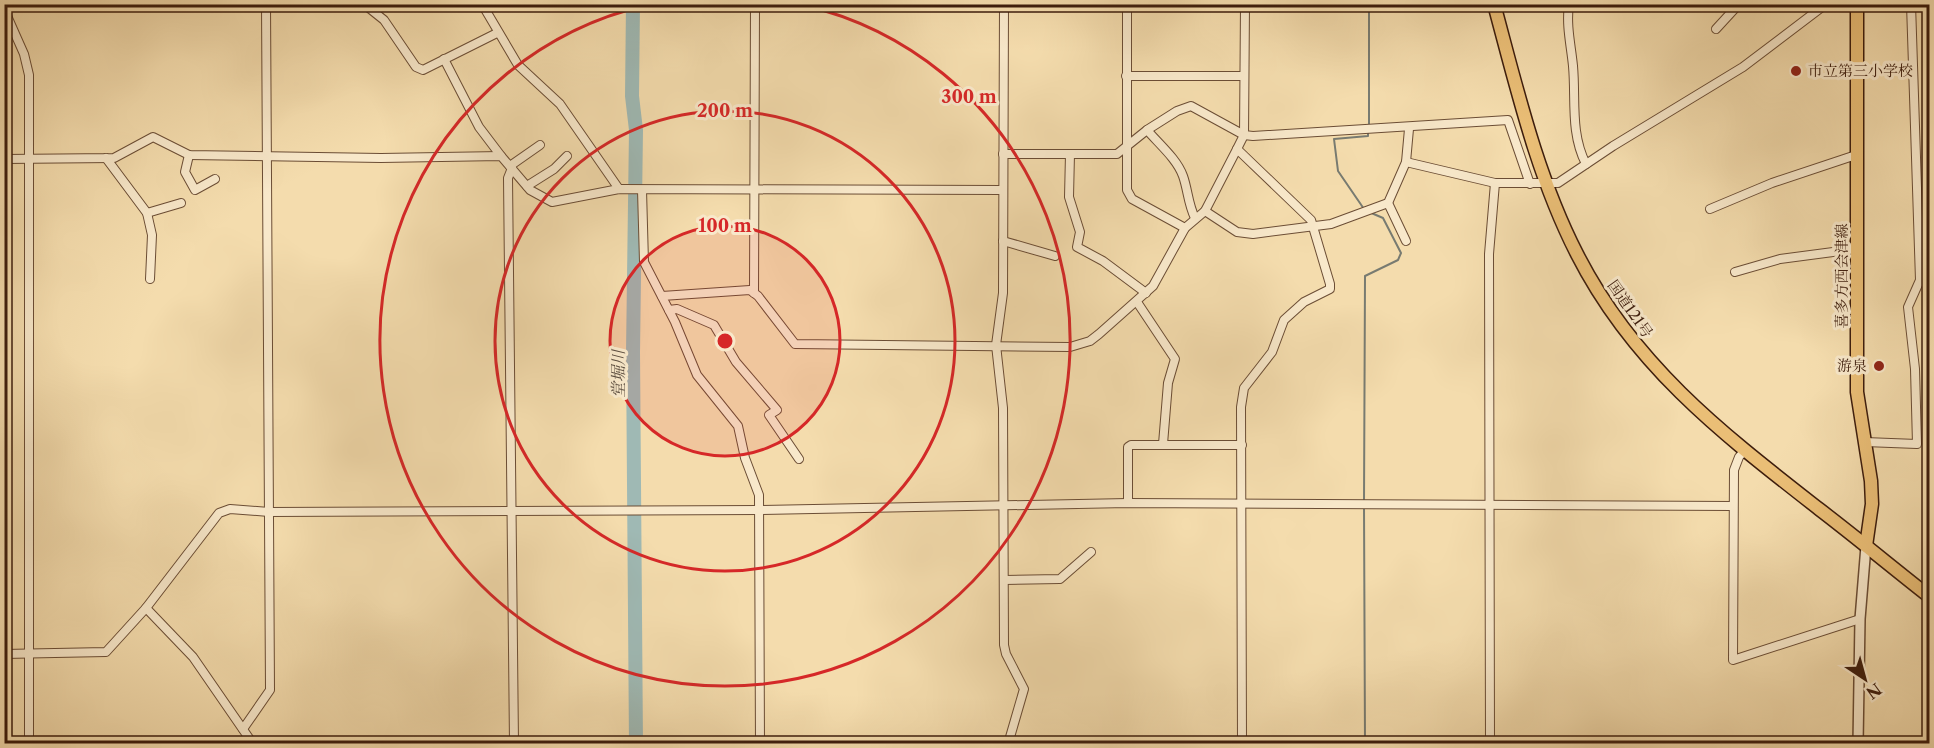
<svg xmlns="http://www.w3.org/2000/svg" width="1934" height="748" font-family="'Libre Caslon Text','Noto Serif JP',serif">
  <style>
    .lines { fill: none; stroke-linecap: round; stroke-linejoin: round }
    .stream { stroke: #787b71; stroke-width: 2 }
    .river { stroke: #9fb9b4; stroke-width: 14 }
    .minor-casing { stroke: #6b4d35; stroke-width: 10 }
    .tertiary-casing { stroke: #6b4d35; stroke-width: 12 }
    .primary-casing { stroke: #3d1d0d; stroke-width: 15 }
    .trunk-casing { stroke: #3d1d0d; stroke-width: 15 }
    .minor { stroke: #f8e8ca; stroke-width: 8 }
    .tertiary { stroke: #f8e8ca; stroke-width: 9 }
    .primary { stroke: #eabe76; stroke-width: 12 }
    .trunk { stroke: #eabe76; stroke-width: 12 }
    .ring { fill: none; stroke: #d62828; stroke-width: 3 }
    .poi-dot { fill: #8f2418; stroke: #f8e8ca; stroke-width: 2 }
    .labels { text-anchor: middle; stroke-width: 6; stroke-linejoin: round; paint-order: stroke }
    .poi-label { font-size: 15px; fill: #3d1d0d; stroke: #f8e8ca; text-anchor: start }
    .street-label { font-size: 15px; fill: #3d1d0d; stroke: #f8e8ca }
    .water-label { font-size: 16px; font-style: italic; fill: #5a4c3f; stroke: #f8e8ca }
    .centre { fill: #d62828; stroke: #f8e8ca; stroke-width: 3 }
    .ring-label { font-size: 18px; text-anchor: middle; font-weight: bold; fill: #d62828; stroke: #f8e8ca; stroke-width: 6; stroke-linejoin: round; paint-order: stroke }
  </style>
  <rect width="100%" height="100%" fill="#f4dcad"/>
  <filter id="stains"><feTurbulence type="fractalNoise" baseFrequency=".00333" numOctaves="4"/><feColorMatrix values="0 0 0 0 .2 0 0 0 0 .09 0 0 0 0 .02 0 0 0 .5 -.17"/></filter>
  <radialGradient id="worn" r=".72"><stop offset=".6" stop-color="#630" stop-opacity="0"/><stop offset="1" stop-color="#630" stop-opacity=".3"/></radialGradient>
  <g class="lines">
    <g class="stream">
      <polyline points="1369,4 1369,126"/>
      <polyline points="1364,209 1338,171 1334,139 1368,136 1368,132"/>
      <polyline points="1364,501 1365,276 1398,260 1401,253 1383,218 1369,212"/>
      <polyline points="1364,506 1365,744"/>
    </g>
    <polyline class="river" points="633,4 632,96 636,130 633,352 636,744"/>
    <g class="minor-casing">
      <g id="minor">
        <polyline points="364,4 384,20 416,67 423,70 497,33"/>
        <polyline points="482,4 518,65 560,104 619,189"/>
        <polyline points="1004,4 1003,293 996,345 1003,408 1004,645 1006,654 1024,689 1008,744"/>
        <polyline points="1127,4 1127,190 1132,199 1185,228"/>
        <path d="M1569,4C1566,26 1571,45 1573,66C1576,99 1570,133 1586,164"/>
        <polyline points="4,9 24,54 29,75 29,744"/>
        <polyline points="1716,29 1739,4"/>
        <polyline points="444,59 479,127 501,156"/>
        <polyline points="1126,76 1244,76"/>
        <path d="M1147,130C1159,144 1177,159 1183,176C1188,190 1188,204 1195,218"/>
        <polyline points="1237,149 1311,220 1330,284 1330,289 1304,302 1284,320 1272,352 1244,388 1241,407 1242,744"/>
        <polyline points="1003,154 1117,154 1147,130 1177,111 1191,106 1244,135 1253,136 1508,120 1530,184"/>
        <polyline points="1070,154 1069,197 1080,232 1077,247 1103,261 1146,293"/>
        <polyline points="189,155 185,172 195,190 215,179"/>
        <polyline points="106,158 147,213 152,235 150,279"/>
        <polyline points="4,159 114,158 153,137 189,155 381,158 501,156 530,190 552,202 619,189 1003,190"/>
        <polyline points="1406,162 1495,183 1558,183 1613,146 1743,67 1826,4"/>
        <polyline points="510,166 540,145"/>
        <polyline points="512,168 508,178 514,744"/>
        <polyline points="527,186 554,169 567,156"/>
        <polyline points="642,190 644,262 675,322 697,375 738,426 745,458 759,495 760,744"/>
        <polyline points="1388,203 1406,241"/>
        <polyline points="1710,209 1772,183 1856,155"/>
        <polyline points="1205,211 1237,232 1253,234 1331,224 1388,203 1406,162 1409,129"/>
        <polyline points="147,213 181,203"/>
        <polyline points="1003,241 1055,256"/>
        <polyline points="1735,272 1780,259 1856,249"/>
        <polyline points="754,293 755,4"/>
        <polyline points="662,296 750,290 758,296 795,344 1070,347 1090,341 1099,334 1153,286 1185,228 1205,211 1237,149 1244,135 1245,4"/>
        <polyline points="1137,302 1175,359 1168,383 1163,444"/>
        <polyline points="669,310 677,309 714,325 736,362 777,410 769,415 799,459"/>
        <polyline points="1865,442 1917,444 1915,369 1908,307 1920,280 1911,4"/>
        <polyline points="1745,450 1739,457 1734,470 1733,660 1860,619"/>
        <polyline points="1128,503 1128,447 1131,445 1242,445"/>
        <polyline points="1004,580 1060,579 1091,552"/>
        <polyline points="146,608 193,657 253,744"/>
        <polyline points="4,654 106,652 146,608 219,513 230,509 269,512 760,510 1128,503 1733,506"/>
        <polyline points="243,729 270,690 266,4"/>
        <polyline points="1490,744 1489,254 1495,183"/>
      </g>
    </g>
    <g class="tertiary-casing">
      <polyline id="tertiary" points="1858,744 1860,619 1866,546"/>
    </g>
    <g class="primary-casing">
      <polyline id="primary" points="1857,4 1857,392 1871,481 1872,504 1866,546"/>
    </g>
    <g class="trunk-casing">
      <path id="trunk" d="M1494,4C1517,89 1537,176 1577,254C1634,366 1723,434 1819,509C1857,538 1893,568 1930,597"/>
    </g>
    <use href="#minor" class="minor"/>
    <use href="#tertiary" class="tertiary"/>
    <use href="#primary" class="primary"/>
    <use href="#trunk" class="trunk"/>
  </g>
  <circle cx="725" cy="341" r="115" fill="#d62828" fill-opacity=".12"/>
  <g class="ring">
    <circle cx="725" cy="341" r="115"/>
    <circle cx="725" cy="341" r="230"/>
    <path d="M803 5A345 345 0 1 1 647 5"/>
  </g>
  <g class="poi-dot">
    <circle cx="1796" cy="71" r="6"/>
    <circle cx="1879" cy="366" r="6"/>
  </g>
  <g class="labels">
    <g class="poi-label">
      <text x="1808" y="76">市立第三小学校</text>
      <text x="1867" y="371" text-anchor="end">游泉</text>
    </g>
    <g class="street-label">
      <text transform="translate(1842 276) rotate(-90)" y="5">喜多方西会津線</text>
      <text transform="translate(1630 309) rotate(55)" y="5">国道121号</text>
    </g>
    <g class="water-label">
      <text transform="translate(618 374) rotate(-90)" y="6">堂堀川</text>
    </g>
  </g>
  <circle cx="725" cy="341" r="9" class="centre"/>
  <g class="ring-label">
    <text x="969" y="103">300 m</text>
    <text x="725" y="117">200 m</text>
    <text x="725" y="232">100 m</text>
  </g>
  <rect width="1934" height="748" fill="none" stroke="#f4dcad" stroke-width="24"/>
  <rect x="6" y="6" width="1922" height="736" fill="none" stroke="#3d1d0d" stroke-width="3"/>
  <rect x="12" y="12" width="1910" height="724" fill="none" stroke="#3d1d0d" stroke-width="1.5"/>
  <g transform="translate(1865 679) rotate(144)" stroke="#f8e8ca" stroke-width="4.5" paint-order="stroke">
  <path d="M0-4.5L10 22L0 15L-10 22Z" fill="#3d1d0d"/>
  <text y="-9" font-size="16" font-weight="bold" text-anchor="middle" fill="#3d1d0d">N</text>
  </g>
  <rect width="100%" height="100%" filter="url(#stains)"/>
  <rect width="100%" height="100%" fill="url(#worn)"/>
</svg>
